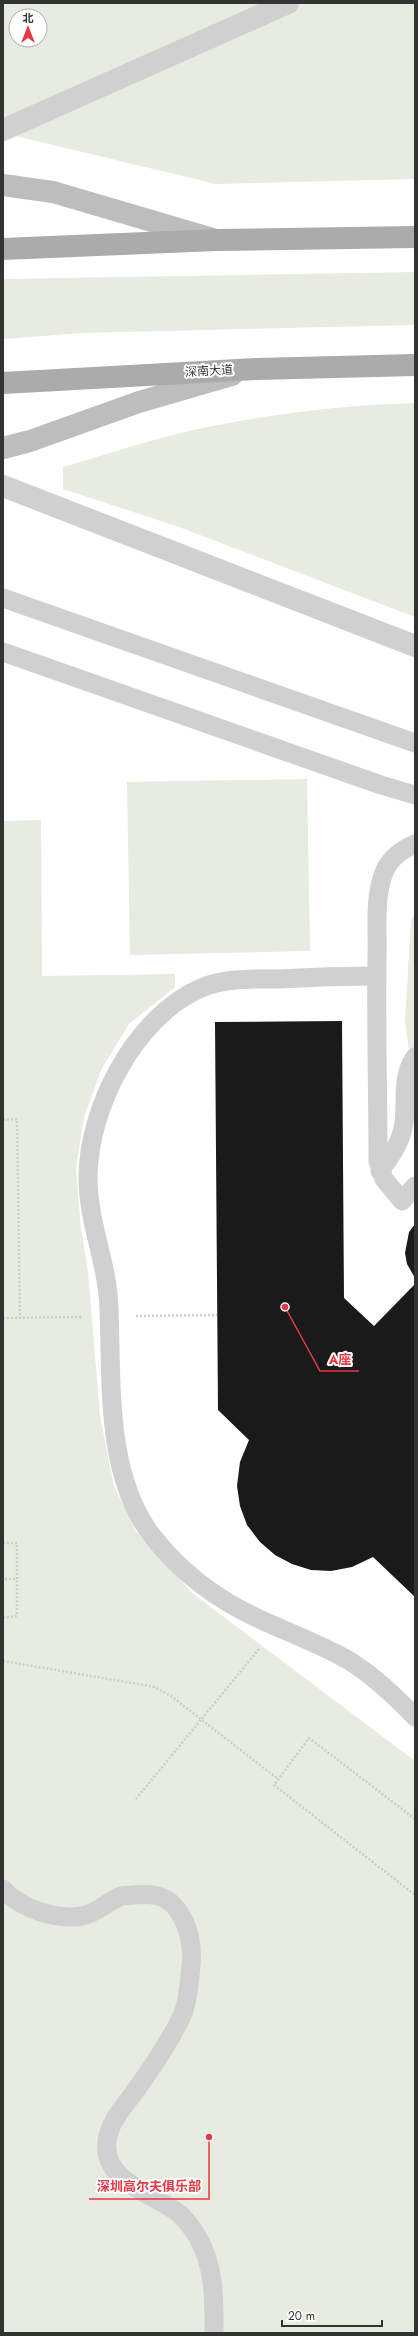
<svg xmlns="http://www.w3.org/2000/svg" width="418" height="2336" font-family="Jost,'Noto Sans SC',sans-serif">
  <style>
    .green { fill: #e6ecdf; fill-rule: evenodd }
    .building { fill: #1a1a1a }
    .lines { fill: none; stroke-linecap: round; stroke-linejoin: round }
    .path { stroke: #cdcdcd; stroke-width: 2.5; stroke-dasharray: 2 2; stroke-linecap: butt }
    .service { stroke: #d0d0d0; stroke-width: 19 }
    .minor { stroke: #d0d0d0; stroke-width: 22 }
    .secondary { stroke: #bdbdbd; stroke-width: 22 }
    .primary { stroke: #ababab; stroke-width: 22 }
    .labels { text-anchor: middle; stroke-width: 4; stroke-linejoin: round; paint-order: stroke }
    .street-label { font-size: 12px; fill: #333; stroke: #fff }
    .leader { fill: none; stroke: #e63946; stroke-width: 1.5 }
    .callout-dot { fill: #e63946; stroke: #fff; stroke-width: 1.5 }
    .callout-label { font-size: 13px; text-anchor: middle; font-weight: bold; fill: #e63946; stroke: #fff; stroke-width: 4; stroke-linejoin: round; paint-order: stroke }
  </style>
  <rect width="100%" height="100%" fill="#fff"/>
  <g class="green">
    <path d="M3,3H415V179L216,184L3,133ZM16,16H40V40H16Z"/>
    <polygon points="415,272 415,325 82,333 3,339 3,279"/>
    <path d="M415,403V617L179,527L63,489V467C105,455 146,441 189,431C262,415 340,405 415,403Z"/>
    <polygon points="307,779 310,951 130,955 127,782"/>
    <polygon points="41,820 42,976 175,974 175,987 129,1024 102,1068 84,1117 76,1168 81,1229 88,1271 100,1416 114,1486 136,1531 192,1593 415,1761 415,2333 3,2333 3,821"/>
    <polygon points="415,914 415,1096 405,1021 411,920"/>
  </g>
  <g class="building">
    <polygon points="342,1021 344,1298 374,1326 415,1284 415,1597 373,1557 352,1567 331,1571 311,1570 292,1564 275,1555 260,1542 247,1525 240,1506 237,1486 240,1462 249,1440 218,1410 215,1022"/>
    <polygon points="415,1224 415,1278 407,1264 405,1253 409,1232"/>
  </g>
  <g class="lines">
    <g class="path">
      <polyline points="3,1120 17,1119 20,1318"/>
      <polyline points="136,1316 217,1315"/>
      <polyline points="3,1318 83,1317"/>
      <polyline points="3,1543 17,1543 17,1579 3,1579"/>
      <polyline points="3,1618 17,1616 17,1579"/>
      <polyline points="3,1661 155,1687 171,1696 278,1779"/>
      <polyline points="136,1799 259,1649"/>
      <polyline points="415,1819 309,1738 274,1785 415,1895"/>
    </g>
    <g class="service">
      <polyline points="3,598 415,743"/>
      <polyline points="3,652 381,785 415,795"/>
      <path d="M415,844C401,850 388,860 383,875C374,901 378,932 377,959C376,1027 378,1094 378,1161L384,1179L402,1201L415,1186"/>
      <path d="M377,976C344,976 311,977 278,979C253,979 224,978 201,988C135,1017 88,1108 88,1178C88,1223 108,1264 109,1309C112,1382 105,1478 154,1538C183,1575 224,1604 268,1623C295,1635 322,1645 348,1660C373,1675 395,1696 415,1717"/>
      <path d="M380,1171C391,1156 402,1141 404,1122C407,1099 401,1077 415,1057"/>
      <path d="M3,1889C21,1909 56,1920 82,1916C97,1913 106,1903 119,1897C122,1895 128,1896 132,1895C149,1894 164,1893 176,1908C189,1924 193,1946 191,1966C189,1983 188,2005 180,2020C168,2044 151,2069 136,2090C124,2107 110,2120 107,2141C102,2181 152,2193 177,2212C184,2217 192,2228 197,2236C215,2266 214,2299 214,2333"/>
    </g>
    <g class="minor">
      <polyline points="3,130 288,3"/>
      <polyline points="3,486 415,646"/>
    </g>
    <g class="secondary">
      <polyline points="3,185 53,192 213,239"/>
      <polyline points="3,448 30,441 139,402 232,375"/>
    </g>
    <g class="primary">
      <polyline points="3,249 216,240 415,237"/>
      <polyline points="3,383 257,369 415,365"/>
    </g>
  </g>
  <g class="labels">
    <g class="street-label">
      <text transform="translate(209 371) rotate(-3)" y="4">深南大道</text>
    </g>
  </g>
  <path class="leader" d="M285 1307L320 1371H359M209 2137L209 2199H89"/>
  <g class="callout-dot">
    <circle cx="285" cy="1307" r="4"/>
    <circle cx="209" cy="2137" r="4"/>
  </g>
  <g class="callout-label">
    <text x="340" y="1364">A座</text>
    <text x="149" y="2191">深圳高尔夫俱乐部</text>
  </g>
  <rect width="418" height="2336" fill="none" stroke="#333333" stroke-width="8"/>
  <g transform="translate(28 28)"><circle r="19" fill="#ffffff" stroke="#adadad"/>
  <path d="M0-3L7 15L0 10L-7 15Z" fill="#e63946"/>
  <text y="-6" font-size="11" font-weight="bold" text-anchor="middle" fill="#333333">北</text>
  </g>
  <path d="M282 2320v6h100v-6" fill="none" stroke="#333333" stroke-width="2"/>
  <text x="288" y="2320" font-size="12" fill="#333333" stroke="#ffffff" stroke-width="3" paint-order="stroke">20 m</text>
</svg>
